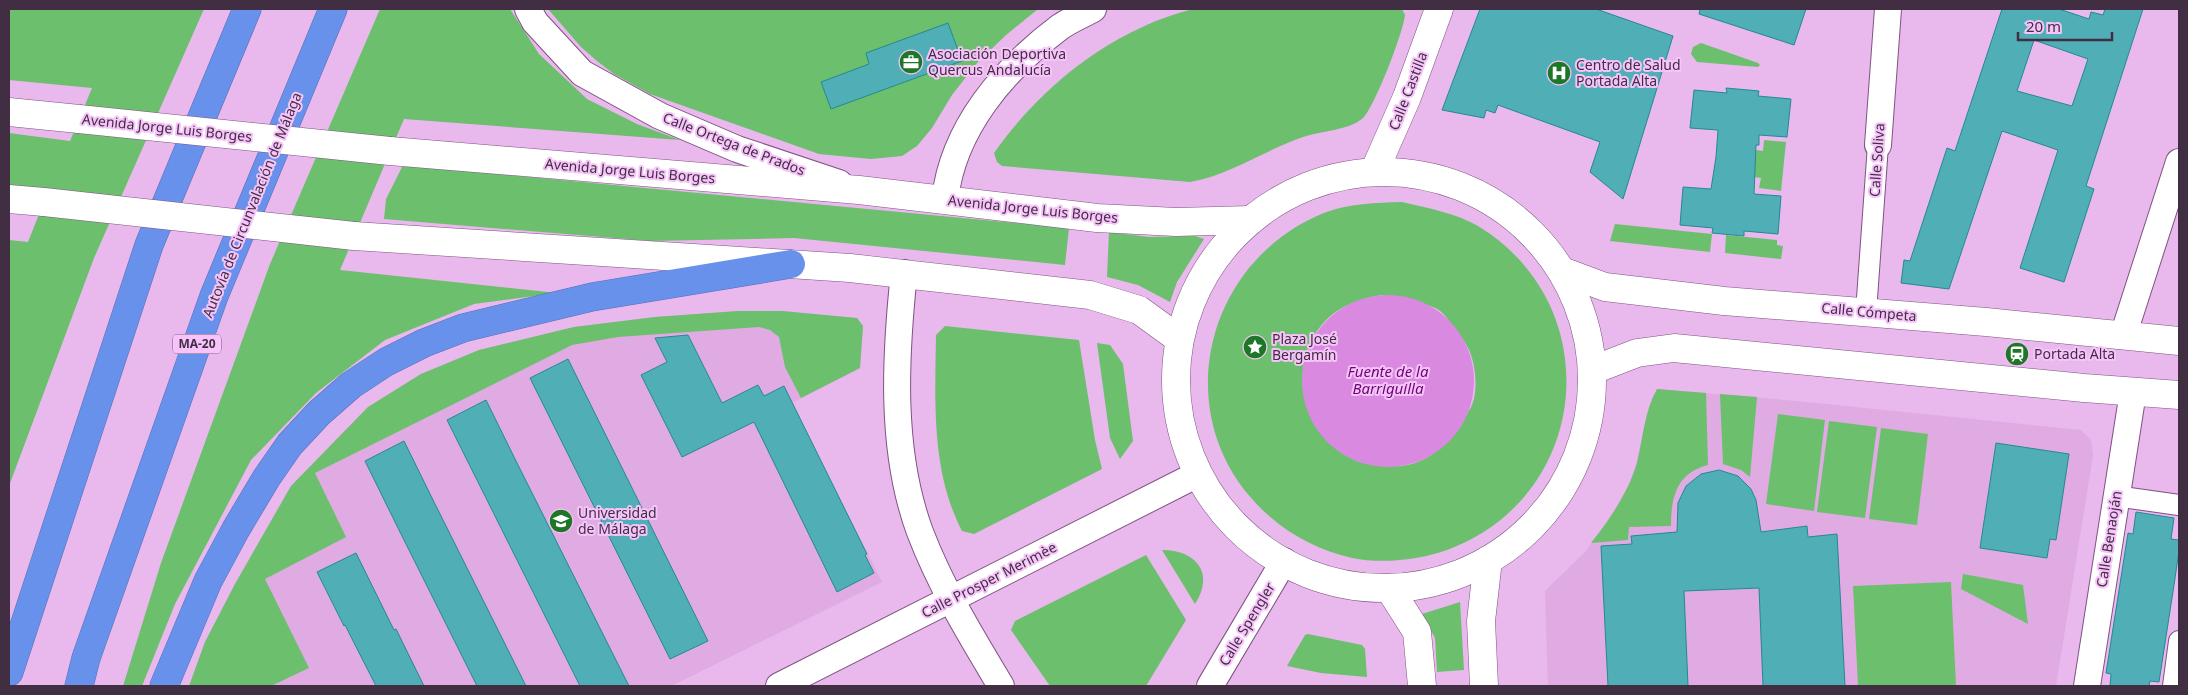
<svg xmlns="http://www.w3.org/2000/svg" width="2188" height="695" font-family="'Noto Sans',sans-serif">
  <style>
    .built { fill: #e0aae3 }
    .green { fill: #6cbf6d; fill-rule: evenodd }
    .water { fill: #d989df }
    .building { fill: #50aeb7; stroke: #248992; fill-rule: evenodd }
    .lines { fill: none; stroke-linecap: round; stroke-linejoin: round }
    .pedestrian-casing { stroke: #7e5382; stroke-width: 22 }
    .minor-casing { stroke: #7e5382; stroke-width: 28 }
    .tertiary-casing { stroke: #7e5382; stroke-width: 29 }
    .secondary-casing { stroke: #7e5382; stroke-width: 29 }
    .motorway-casing { stroke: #5a6eb1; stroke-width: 29 }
    .pedestrian { stroke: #fff; stroke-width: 20 }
    .minor { stroke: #fff; stroke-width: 26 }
    .tertiary { stroke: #fff; stroke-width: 28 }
    .secondary { stroke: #fff; stroke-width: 28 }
    .motorway { stroke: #6891ec; stroke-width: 28 }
    .secondary-bridge-casing { stroke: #7e5382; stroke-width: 29; stroke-linecap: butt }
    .secondary-bridge { stroke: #fff; stroke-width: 28 }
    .labels { text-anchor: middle; stroke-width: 4; stroke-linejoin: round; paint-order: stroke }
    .shield { fill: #f6c4f9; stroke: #775b7a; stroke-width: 1 }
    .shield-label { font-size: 12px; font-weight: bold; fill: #412e43 }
    .poi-label { font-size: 14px; fill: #412e43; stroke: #f6c4f9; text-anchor: start }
    .street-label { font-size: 14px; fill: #412e43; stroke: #f6c4f9 }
    .water-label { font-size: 15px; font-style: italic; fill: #6d0476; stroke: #f6c4f9 }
  </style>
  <rect width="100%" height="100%" fill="#e9b8ec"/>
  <g class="built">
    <polygon points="738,311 782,311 857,318 863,326 860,368 792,403 882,582 671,686 189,686 205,642 235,584 291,486 368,407 421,374 479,350 574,327 655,317"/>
    <polygon points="1657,389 1796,401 2081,430 2091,440 2093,455 2056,686 1548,686 1545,591 1586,551 1605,526 1629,485 1636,464 1649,407"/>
  </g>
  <g class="green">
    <polygon points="9,9 204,9 94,258 9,486 9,240 28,242 49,189 9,185 9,133 70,141 92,88 9,80"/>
    <polygon points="380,9 510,9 539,54 587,99 637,124 680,140 404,119 340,270 557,293 474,304 385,340 316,393 251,460 175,604 142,686 123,686 161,563 270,264"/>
    <polygon points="548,9 1038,9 1006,35 977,63 952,95 932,128 917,146 902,156 871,159 819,154 650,94 614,74 597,61 581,47"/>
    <path d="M1193,9H1402L1405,15C1403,33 1376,103 1364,117C1352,130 1320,131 1303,137C1265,150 1230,175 1190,182L1002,166L997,162L994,153C1041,86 1113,29 1193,9Z"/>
    <polygon points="1701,43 1758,63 1760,65 1758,67 1697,62 1691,54 1693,47"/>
    <polygon points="1764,140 1786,142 1781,191 1759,188 1761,178 1754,177 1756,150 1763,151"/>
    <polygon points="403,165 1069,228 1065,265 794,238 651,241 384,219 386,199"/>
    <path d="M1402,202C1428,208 1455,213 1478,226C1609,306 1591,497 1447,550C1418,560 1383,564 1352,558C1321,551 1291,536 1268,515C1166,425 1200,263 1324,213C1349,203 1376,203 1402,202ZM1382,295C1398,299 1417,301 1433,307C1444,311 1450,322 1456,331C1461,337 1466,343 1469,350C1476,365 1479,394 1470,409C1463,419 1455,429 1447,439C1434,458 1412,468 1388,466C1377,465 1366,465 1355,460C1300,437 1284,361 1327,319C1342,305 1361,298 1382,295Z"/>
    <polygon points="1615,224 1712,234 1710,252 1610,241"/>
    <polygon points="1109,232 1149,237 1195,236 1204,239 1177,282 1170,302 1138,285 1107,277"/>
    <polygon points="1726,235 1777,240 1777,245 1783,246 1781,259 1725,253"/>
    <polygon points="738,311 782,311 857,318 863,326 860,368 801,398 785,367 779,337 770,330 759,327 618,337 572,345 315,473 346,537 265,579 309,668 271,686 189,686 205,642 235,584 291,486 368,407 421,374 479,350 574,327 655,317"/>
    <path d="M945,326L1079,340L1095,440L1102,469L974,534L962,531C931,471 935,401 936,335Z"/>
    <polygon points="1097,343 1110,345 1123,364 1133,441 1120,459 1110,438"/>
    <path d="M1657,389L1706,393L1708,465C1676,473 1671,498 1671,526L1629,527L1628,540L1591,543C1610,519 1628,493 1637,463C1643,439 1644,412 1657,389Z"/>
    <polygon points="1720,394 1757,397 1750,477 1741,470 1723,464"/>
    <polygon points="1778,414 1825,420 1814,511 1766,504"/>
    <polygon points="1829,421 1877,427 1865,518 1817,512"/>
    <polygon points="1881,428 1928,434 1917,525 1869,519"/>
    <path d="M1162,550C1196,550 1215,573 1195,604Z"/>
    <polygon points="1146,555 1186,620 1146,686 1050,686 1011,630 1015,621"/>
    <polygon points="1963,574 2023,585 2028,624 1961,589"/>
    <polygon points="1951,582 1956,686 1858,686 1853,586"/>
    <polygon points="1460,602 1464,670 1437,672 1435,638 1422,614"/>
    <polygon points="1308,634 1362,645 1365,649 1367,677 1321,673 1287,666 1305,635"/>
  </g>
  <circle class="water" cx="1388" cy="381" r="86"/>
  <g class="building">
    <polygon points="1480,9 1596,9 1673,36 1623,199 1590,172 1600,142 1498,105 1495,113 1486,110 1484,118 1442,110"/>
    <polygon points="1700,9 1806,9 1794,45 1699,14"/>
    <path d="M2002,9H2059L2089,19L2091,12L2103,15L2105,9H2143L2086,186L2094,189L2064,282L2020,268L2058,150L2002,131L1949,289L1901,283L1904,260L1910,261L1947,148L1955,151ZM2034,40L2088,59L2072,106L2017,91Z"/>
    <polygon points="948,23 962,61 831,109 821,82 869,64 866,53"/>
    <polygon points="1726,88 1759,91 1758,96 1791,99 1787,137 1759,135 1759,145 1756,145 1754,194 1781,196 1778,234 1744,231 1744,236 1712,233 1713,228 1680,225 1683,187 1711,189 1716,157 1718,130 1690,128 1694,90 1727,93"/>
    <polygon points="688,335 722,403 758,385 764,396 784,386 867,554 865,555 874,573 837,592 754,422 682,457 641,375 667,362 655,338"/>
    <polygon points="568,359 708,641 670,659 530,378"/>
    <polygon points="486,400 516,461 629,686 580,686 447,420"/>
    <polygon points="404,441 434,502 526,686 477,686 399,530 365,461"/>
    <polygon points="1996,443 2069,454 2056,540 2050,539 2047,558 1980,548"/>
    <polygon points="1719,470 1738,476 1751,489 1756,500 1761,532 1807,526 1808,537 1837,534 1845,686 1763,686 1759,588 1684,591 1688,686 1608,686 1601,546 1632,544 1631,536 1677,532 1678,503 1686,486 1701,474"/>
    <polygon points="2136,512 2174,518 2171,539 2179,540 2179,551 2174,585 2159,682 2150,681 2149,686 2110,686 2111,674 2106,673 2128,533 2133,534"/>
    <polygon points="356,553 394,630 396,629 424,686 376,686 345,625 344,626 317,572"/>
  </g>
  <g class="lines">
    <g class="pedestrian-casing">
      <g id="pedestrian">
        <polyline points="1866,312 1878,145"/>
        <polyline points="2115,496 2179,505"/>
        <polyline points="2173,686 2179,641"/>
      </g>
    </g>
    <g class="minor-casing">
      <g id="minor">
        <polyline points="528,9 535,22 582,73 660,116 737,149 839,183"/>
        <polyline points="1878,145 1888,9"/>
        <path d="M945,199C953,128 1004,69 1060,27C1070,20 1082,15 1093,9"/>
        <path d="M904,273C895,358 890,451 920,532C941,587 971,636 1001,686"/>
        <polyline points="2123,336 2179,162"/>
        <polyline points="779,686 1198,474"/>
        <polyline points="1210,686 1284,561"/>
        <polyline points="2087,686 2133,392"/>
      </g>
    </g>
    <g class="tertiary-casing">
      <polyline id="tertiary" points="1374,172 1407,97 1439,9"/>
    </g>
    <g class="secondary-casing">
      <g id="secondary">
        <polyline points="9,112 79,119"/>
        <polyline points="390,151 859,190 1097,218 1176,222 1251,220"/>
        <circle cx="1384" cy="380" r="208"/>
        <polyline points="9,199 44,202"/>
        <polyline points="354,236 850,268 1090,295 1139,310 1179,339"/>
        <polyline points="1562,271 1605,287 1724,301 1986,322 2179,341"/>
        <polyline points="1593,370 1637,353 1674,348 2084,388 2179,395"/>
        <polyline points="1389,588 1417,632 1422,686"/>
        <polyline points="1484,686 1481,621 1488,560"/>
      </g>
    </g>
    <g class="motorway-casing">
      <g id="motorway">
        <polyline points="9,672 149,245 247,9"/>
        <polyline points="79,686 86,658 214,296 333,9"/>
        <polyline points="164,686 208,581 236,529 267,477 290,444 319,413 351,385 386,362 424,343 463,328 592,297 791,264"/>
      </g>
    </g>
    <use href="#pedestrian" class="pedestrian"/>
    <use href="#minor" class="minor"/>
    <use href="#tertiary" class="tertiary"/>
    <use href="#secondary" class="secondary"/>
    <use href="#motorway" class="motorway"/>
    <g class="secondary-bridge-casing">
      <g id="secondary-bridge">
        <polyline points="79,119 390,151"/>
        <polyline points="44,202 354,236"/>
      </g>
    </g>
    <use href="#secondary-bridge" class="secondary-bridge"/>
  </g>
  <defs>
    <g id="office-disc" transform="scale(1.25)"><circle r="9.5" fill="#1d7726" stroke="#f6c4f9"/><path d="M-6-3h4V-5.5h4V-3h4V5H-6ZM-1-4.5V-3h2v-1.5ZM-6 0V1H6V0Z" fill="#fff"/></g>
    <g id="hospital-disc" transform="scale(1.25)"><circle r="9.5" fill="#1d7726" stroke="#f6c4f9"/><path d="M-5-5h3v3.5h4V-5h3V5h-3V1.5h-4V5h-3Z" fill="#fff"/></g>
    <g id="sight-disc" transform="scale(1.25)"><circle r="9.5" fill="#1d7726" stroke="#f6c4f9"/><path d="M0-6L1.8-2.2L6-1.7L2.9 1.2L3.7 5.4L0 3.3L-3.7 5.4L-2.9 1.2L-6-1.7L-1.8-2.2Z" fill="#fff"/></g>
    <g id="station-disc" transform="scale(1.25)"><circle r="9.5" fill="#1d7726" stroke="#f6c4f9"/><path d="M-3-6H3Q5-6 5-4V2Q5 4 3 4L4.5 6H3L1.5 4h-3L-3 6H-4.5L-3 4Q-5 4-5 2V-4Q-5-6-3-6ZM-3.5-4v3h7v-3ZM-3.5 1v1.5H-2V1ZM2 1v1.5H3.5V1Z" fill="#fff"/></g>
    <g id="university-disc" transform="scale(1.25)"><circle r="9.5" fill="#1d7726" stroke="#f6c4f9"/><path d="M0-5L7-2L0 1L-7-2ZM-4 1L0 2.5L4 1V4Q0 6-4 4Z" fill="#fff"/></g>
  </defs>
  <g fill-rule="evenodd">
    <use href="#office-disc" x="911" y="62"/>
    <use href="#hospital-disc" x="1559" y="73"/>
    <use href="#sight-disc" x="1255" y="347"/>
    <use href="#station-disc" x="2017" y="354"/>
    <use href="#university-disc" x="561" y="521"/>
  </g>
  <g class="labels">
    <rect class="shield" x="173" y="334.5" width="48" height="19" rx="4"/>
    <g class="shield-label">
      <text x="197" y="348">MA-20</text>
    </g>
    <g class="poi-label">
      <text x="928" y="59">Asociación Deportiva<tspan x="928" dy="16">Quercus Andalucía</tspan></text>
      <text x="1576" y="70">Centro de Salud<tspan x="1576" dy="16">Portada Alta</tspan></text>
      <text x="1272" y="344">Plaza José<tspan x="1272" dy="16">Bergamín</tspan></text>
      <text x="2034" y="359">Portada Alta</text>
      <text x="578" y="518">Universidad<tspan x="578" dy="16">de Málaga</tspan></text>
    </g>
    <g class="street-label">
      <text transform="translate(1408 91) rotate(-69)" y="5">Calle Castilla</text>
      <text transform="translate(167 128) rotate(6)" y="5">Avenida Jorge Luis Borges</text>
      <text transform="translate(734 144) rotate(21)" y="5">Calle Ortega de Prados</text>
      <text transform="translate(1877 160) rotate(-86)" y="5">Calle Soliva</text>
      <text transform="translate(630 171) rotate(5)" y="5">Avenida Jorge Luis Borges</text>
      <text transform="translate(252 205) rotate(-68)" y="5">Autovía de Circunvalación de Málaga</text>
      <text transform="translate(1033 209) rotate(6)" y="5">Avenida Jorge Luis Borges</text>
      <text transform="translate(1869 312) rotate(5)" y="5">Calle Cómpeta</text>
      <text transform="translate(2109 539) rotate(-81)" y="5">Calle Benaoján</text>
      <text transform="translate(989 580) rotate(-27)" y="5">Calle Prosper Merimèe</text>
      <text transform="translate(1247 624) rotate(-59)" y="5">Calle Spengler</text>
    </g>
    <g class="water-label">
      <text x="1388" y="377">Fuente de la<tspan x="1388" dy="17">Barriguilla</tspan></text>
    </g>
  </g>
  <rect width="2188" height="695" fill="none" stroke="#412e43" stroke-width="20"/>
  <path d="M2018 32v8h94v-8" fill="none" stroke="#412e43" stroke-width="2.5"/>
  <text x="2026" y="32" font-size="15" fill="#412e43" stroke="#f6c4f9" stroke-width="4" paint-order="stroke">20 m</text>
</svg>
